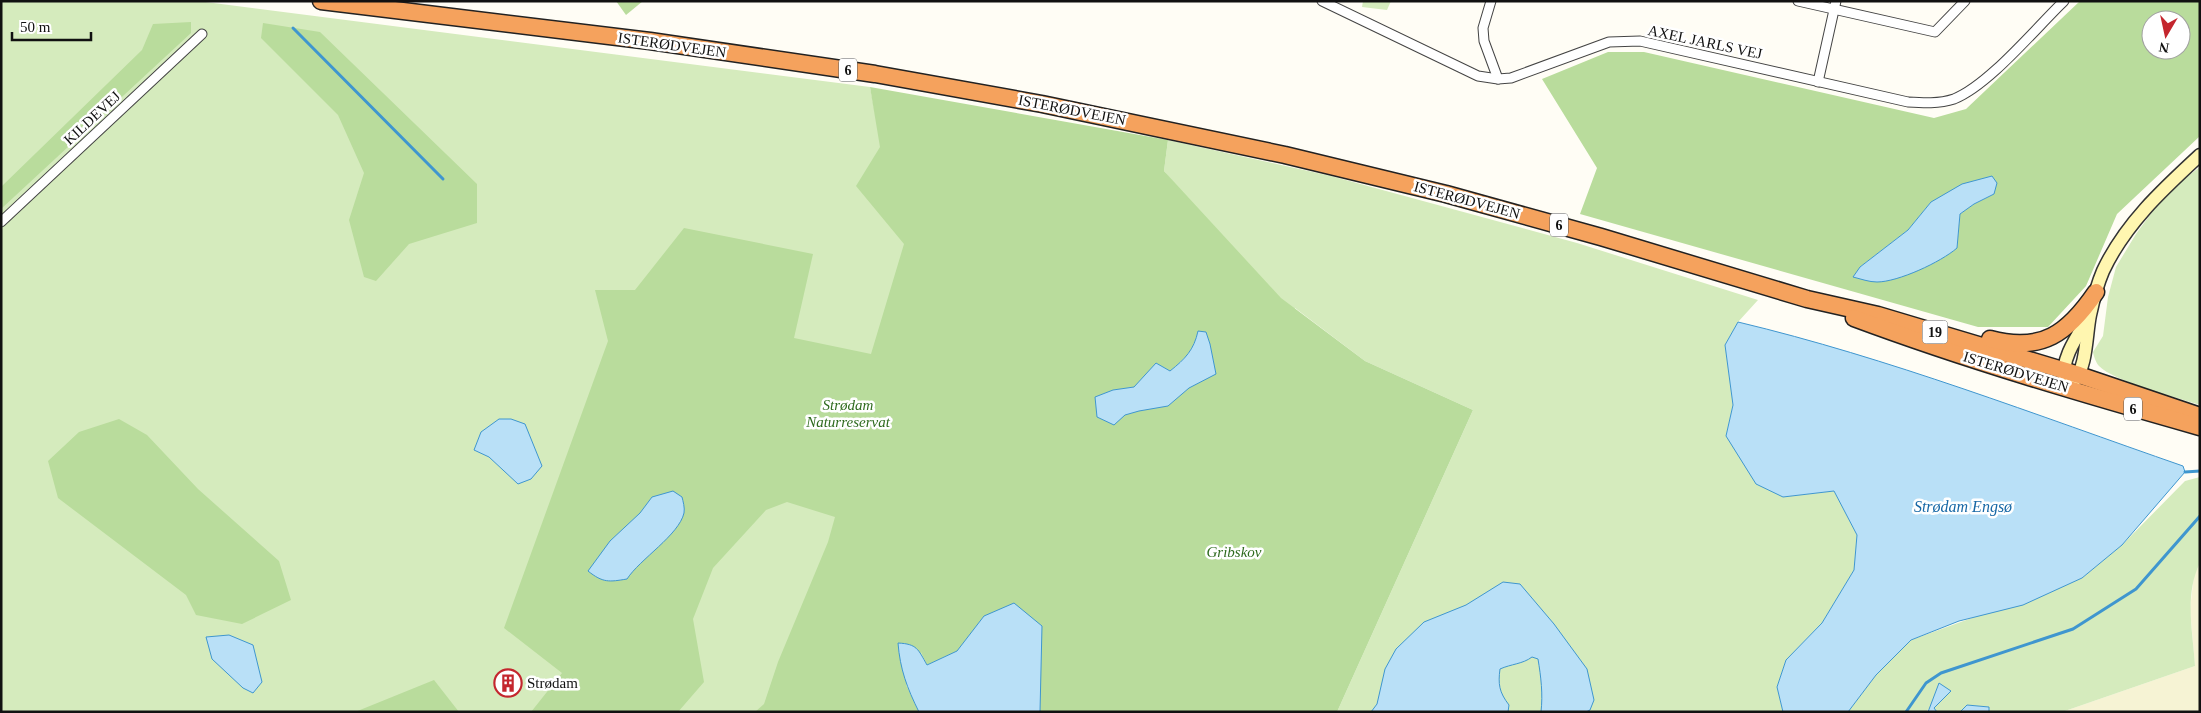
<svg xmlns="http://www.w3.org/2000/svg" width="2201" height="713" font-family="Georgia,serif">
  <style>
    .farmland { fill: #f6f3d4 }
    .green { fill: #d5ebbd }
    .forest { fill: #b9dc9c; fill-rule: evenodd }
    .water { fill: #b9e0f7; stroke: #3f96cf }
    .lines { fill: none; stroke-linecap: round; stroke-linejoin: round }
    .stream { stroke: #3f96cf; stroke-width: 3 }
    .street-casing { stroke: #444; stroke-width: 11 }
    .secondary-casing { stroke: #333; stroke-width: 15 }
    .highway-casing { stroke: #222; stroke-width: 19 }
    .street { stroke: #fff; stroke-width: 9 }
    .secondary { stroke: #fff6b0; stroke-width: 12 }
    .highway { stroke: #f5a25d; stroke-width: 16 }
    .labels { text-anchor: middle; stroke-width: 5; stroke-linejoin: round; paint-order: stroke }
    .shield { fill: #fff; stroke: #585858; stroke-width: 1 }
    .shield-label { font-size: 14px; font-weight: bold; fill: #111 }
    .street-label { font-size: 15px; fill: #111; stroke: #fff }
    .park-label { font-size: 15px; font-style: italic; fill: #2f6b1f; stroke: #fff }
    .poi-label { font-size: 15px; fill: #111; stroke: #fff; text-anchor: start }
    .water-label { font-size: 16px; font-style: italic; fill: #1768a6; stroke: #fff }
  </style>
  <rect width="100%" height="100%" fill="#fffdf5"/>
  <polygon class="farmland" points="2200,563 2200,712 2062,712 2195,666 2190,609 2194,575"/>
  <g class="green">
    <polygon points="1,1 198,1 870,87 875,113 1174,183 1164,171 1168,140 1331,176 1577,243 1758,300 1738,322 1725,345 1733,405 1726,436 1783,497 1834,491 1857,535 1854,570 1822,623 1786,660 1777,687 1783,712 1337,712 1473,410 1365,361 1295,308 1170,712 1,712"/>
    <polygon points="1363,1 1391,1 1387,10 1362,7"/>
    <path d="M2200,167V405C2178,398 2113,381 2099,366C2096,363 2094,357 2093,352L2103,336L2108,297L2116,267L2136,234L2155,208L2173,187Z"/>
    <path d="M2200,477V563C2184,594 2193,633 2195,666L2062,712H1989V707L1967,705L1960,712H1937L1934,708L1927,710L1928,712H1848L1876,675L1911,640L2082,578L2122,545L2185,481Z"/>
  </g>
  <g class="forest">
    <polygon points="616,1 643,1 626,15"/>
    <path d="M2080,1H2200V136L2117,214L2086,286L2048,327H1978L1580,214L1597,168L1542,79L1608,52H1644L1934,118L1966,109ZM2151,20H2181V50H2151ZM1994,194L1974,204L1960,214L1957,247L1860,267L1908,230L1931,202Z"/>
    <polygon points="191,22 191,33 1,209 1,187 142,50 153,24"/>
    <polygon points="263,23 320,32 477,184 477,223 409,244 376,281 364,277 349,220 364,173 338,115 261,38"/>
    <path d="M870,87L1168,140L1164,171L1281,298L1365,361L1473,410L1337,712H1040V701L984,616L957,651L927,665L921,652L906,685L919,712H755L764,704L778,662L828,542L835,517L787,502L766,510L713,568L693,619L704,682L678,712H531L562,673L504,628L608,341L595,290H635L684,228L813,254L794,338L871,354L904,244L856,186L880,147ZM1198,331L1215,374L1189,388L1168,406L1139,410L1125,415L1113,390L1134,387L1156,363L1170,371C1184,359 1194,350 1198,331ZM652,497L660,545L634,568L627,578L610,541L640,513Z"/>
    <polygon points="119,419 147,435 198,489 279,561 291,600 242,624 196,615 186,595 58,498 48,461 79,432"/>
    <polygon points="434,680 459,712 355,712"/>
  </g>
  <g class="water">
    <path d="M1992,176L1997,183L1994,194L1974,204L1960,214L1957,248C1941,262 1898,282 1877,282C1869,282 1861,279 1853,277L1860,267L1908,230L1931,202L1962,184Z"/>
    <path d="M1738,322C1889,358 2036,415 2183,466L2185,472L2122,545L2082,578L2023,605L1959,621L1911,640L1876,675L1848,712H1783L1777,687L1786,660L1822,623L1854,570L1857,535L1834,491L1783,497L1756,484L1726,436L1733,405L1725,345Z"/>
    <path d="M1198,331L1206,332L1210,344L1216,374L1189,388L1168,406L1139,411L1125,415L1114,425L1097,417L1095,397L1113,390L1134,387L1156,363L1170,371C1185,359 1194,350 1198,331Z"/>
    <polygon points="499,419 511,419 525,424 542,466 531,479 518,484 489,457 474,450 481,432"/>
    <path d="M673,491L682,497C683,501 685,508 684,513C679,535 640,559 627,579C609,582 603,583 588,571L610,541L640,513L652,497Z"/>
    <path d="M1503,582L1520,584L1554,624L1587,669L1594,700L1590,710L1586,712H1541C1543,694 1541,677 1538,659L1532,657C1523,664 1511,664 1500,669C1498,684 1499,692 1509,705L1508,712H1371L1377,704L1385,669L1396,649L1424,622L1466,605Z"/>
    <path d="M1014,603L1042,626L1040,712H919C907,688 900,669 898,643C917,644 918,649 927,665L957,651L984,616Z"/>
    <polygon points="229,635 253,645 262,682 253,693 243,688 212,659 206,637"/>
    <polygon points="1939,683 1951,691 1934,708 1937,712 1928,712"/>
    <polygon points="1967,705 1989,707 1989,712 1960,712"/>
  </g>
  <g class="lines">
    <g class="stream">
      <polyline points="293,28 443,179"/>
      <polyline points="2185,472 2200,471"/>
      <polyline points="1906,712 1926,683 1941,673 2073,629 2136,589 2200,516"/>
    </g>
    <g class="street-casing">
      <g id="street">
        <path d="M1322,1L1478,76L1498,79L1511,78L1609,42L1640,41L1908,102C1923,103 1939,104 1954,99C1989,85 2035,29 2064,1"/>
        <polyline points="1491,1 1483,28 1484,41 1498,79"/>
        <polyline points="1798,1 1935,32 1965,1"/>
        <polyline points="1818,82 1836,1"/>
        <polyline points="1,222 202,34"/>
      </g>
    </g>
    <g class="secondary-casing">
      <g id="secondary">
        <path d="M2065,379C2060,360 2078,335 2087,320"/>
        <path d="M2074,381C2087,367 2086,334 2090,315C2093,301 2097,285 2103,271C2125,224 2162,190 2200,155"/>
      </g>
    </g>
    <g class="highway-casing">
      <g id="highway">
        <polyline points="321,1 650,41 875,74 1042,104 1285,155 1446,194 1601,237 1807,299 1878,315 2079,375 2200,416"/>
        <path d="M1854,318C1967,360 2083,394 2200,427"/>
        <path d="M1990,339C2042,353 2068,333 2096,292"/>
      </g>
    </g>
    <use href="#street" class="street"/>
    <use href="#secondary" class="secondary"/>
    <use href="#highway" class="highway"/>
  </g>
  <defs>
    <g id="building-ring" transform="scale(1.4375)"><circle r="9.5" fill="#fff" stroke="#c4262e" stroke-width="1.5"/><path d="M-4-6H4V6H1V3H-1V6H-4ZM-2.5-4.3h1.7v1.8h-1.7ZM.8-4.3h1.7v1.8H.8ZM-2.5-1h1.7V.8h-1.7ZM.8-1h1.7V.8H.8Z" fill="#c4262e"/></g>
  </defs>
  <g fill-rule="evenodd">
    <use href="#building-ring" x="508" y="683"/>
  </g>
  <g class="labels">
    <g class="shield">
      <rect x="839" y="58.5" width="18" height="23" rx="4"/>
      <rect x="1550" y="213.5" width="18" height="23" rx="4"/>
      <rect x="1922.5" y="320.5" width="25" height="23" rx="4"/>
      <rect x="2124" y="397.5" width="18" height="23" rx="4"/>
    </g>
    <g class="shield-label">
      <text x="848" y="75">6</text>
      <text x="1559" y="230">6</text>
      <text x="1935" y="337">19</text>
      <text x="2133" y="414">6</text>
    </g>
    <g class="street-label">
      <text transform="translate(1705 42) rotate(12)" y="5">AXEL JARLS VEJ</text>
      <text transform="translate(672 45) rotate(8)" y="5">ISTERØDVEJEN</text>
      <text transform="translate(1072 110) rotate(11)" y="5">ISTERØDVEJEN</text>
      <text transform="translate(92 118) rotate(-43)" y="5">KILDEVEJ</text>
      <text transform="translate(1467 200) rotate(15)" y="5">ISTERØDVEJEN</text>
      <text transform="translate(2016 372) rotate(17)" y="5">ISTERØDVEJEN</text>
    </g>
    <g class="park-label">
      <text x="848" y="410">Strødam<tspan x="848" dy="17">Naturreservat</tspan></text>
      <text x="1234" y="557">Gribskov</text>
    </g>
    <g class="poi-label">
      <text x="527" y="688">Strødam</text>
    </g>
    <g class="water-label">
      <text x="1963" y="512">Strødam Engsø</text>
    </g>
  </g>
  <rect width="2201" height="713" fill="none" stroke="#111111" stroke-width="5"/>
  <g transform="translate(2166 35) rotate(189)"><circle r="24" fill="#ffffff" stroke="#a0a0a0"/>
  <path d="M0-4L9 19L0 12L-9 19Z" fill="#c4262e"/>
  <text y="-8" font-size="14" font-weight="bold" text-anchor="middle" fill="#111111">N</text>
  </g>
  <path d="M12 32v8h79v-8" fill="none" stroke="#111111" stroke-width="2.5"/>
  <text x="20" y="32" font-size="15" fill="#111111" stroke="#ffffff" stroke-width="4" paint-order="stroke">50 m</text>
</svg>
